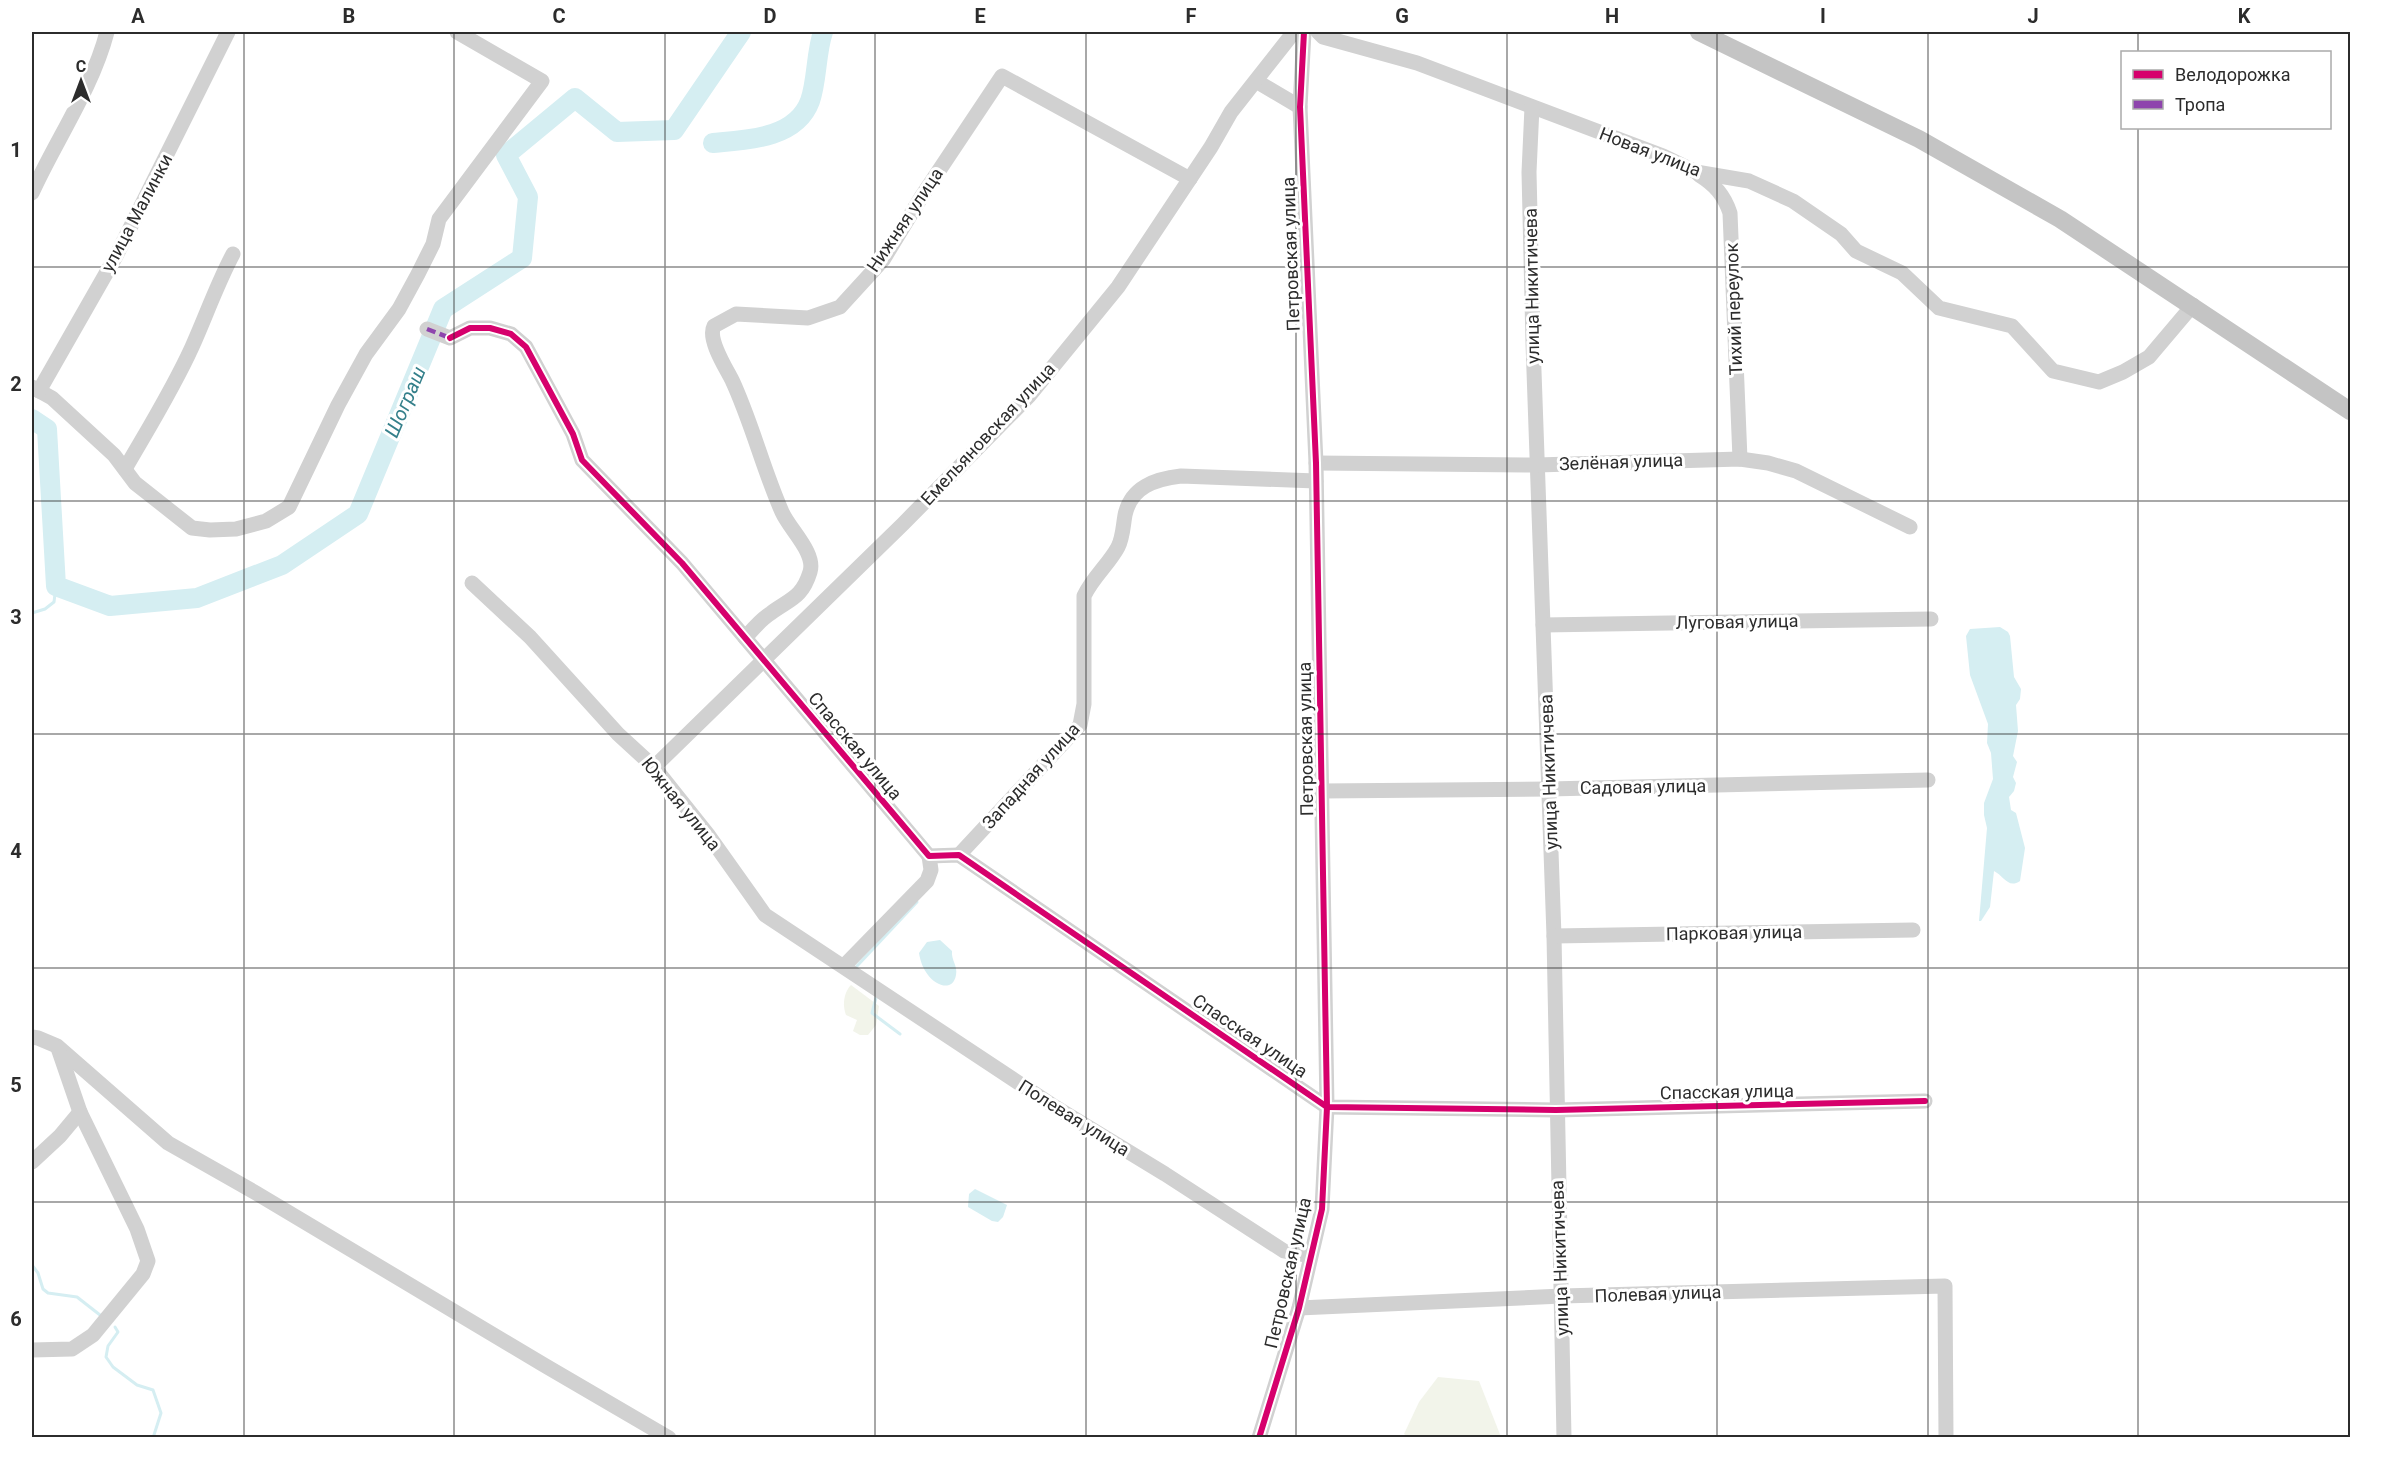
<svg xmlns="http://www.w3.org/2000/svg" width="2382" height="1469" font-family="Roboto,sans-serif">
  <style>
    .green { fill: #f2f4ea }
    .water { fill: #d5eef2 }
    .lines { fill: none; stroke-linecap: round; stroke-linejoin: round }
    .stream { stroke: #d5eef2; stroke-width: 3 }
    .river { stroke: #d5eef2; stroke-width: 20 }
    .minor { stroke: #d1d1d1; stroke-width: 15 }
    .major { stroke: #c4c4c4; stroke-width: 18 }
    .quiet { stroke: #8e44ad; stroke-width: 4.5; stroke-dasharray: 9 4.5; stroke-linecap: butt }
    .cycleway-casing { stroke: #fff; stroke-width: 10 }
    .cycleway { stroke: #d6006c; stroke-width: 6 }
    .grid { fill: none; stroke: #2c2c2c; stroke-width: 1.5; stroke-opacity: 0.55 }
    .labels { text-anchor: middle; stroke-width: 6; stroke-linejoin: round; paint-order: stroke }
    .street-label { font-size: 18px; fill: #2c2c2c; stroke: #fff }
    .water-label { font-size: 20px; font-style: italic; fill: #35808b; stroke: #fff }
    .neatline { fill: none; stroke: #2c2c2c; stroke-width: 2 }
    .grid-label { font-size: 20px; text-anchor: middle; font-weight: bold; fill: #2c2c2c }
  </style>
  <rect width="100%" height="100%" fill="#fff"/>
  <g class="green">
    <path d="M851,985L879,1006L876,1025L868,1035H860L853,1031L857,1020L846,1015C842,1005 844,992 851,985Z"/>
    <polygon points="1438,1377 1479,1381 1501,1437 1410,1438 1404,1434 1419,1402"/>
  </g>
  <g class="water">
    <path d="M2000,627L2008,632L2010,636L2014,677L2021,689L2020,699L2016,705L2018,731L2013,756L2017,762L2013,777L2016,783L2014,791L2009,797L2011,810L2016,813L2025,848L2020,881C2008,889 2004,876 1994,871L1990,907L1981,921H1979L1987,828L1984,815V803L1993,779L1991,753L1987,743L1988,724L1970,675L1966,636L1970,629Z"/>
    <path d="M940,940L952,951C951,960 958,966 956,975C953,992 936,986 928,975C923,969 920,960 919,953L927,942Z"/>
    <polygon points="975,1189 1007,1205 1003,1217 998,1222 992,1221 968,1207 969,1194"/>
  </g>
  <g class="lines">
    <g class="stream">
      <polyline points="32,613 45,609 54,602 56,586"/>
      <polyline points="857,966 917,902"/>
      <polyline points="877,994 872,1013 900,1034"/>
      <polyline points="32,1265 38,1273 43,1289 48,1293 77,1297 100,1315"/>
      <polyline points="115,1327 118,1332 108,1346 106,1357 113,1367 137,1385 153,1390 161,1413 153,1438"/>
    </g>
    <g class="river">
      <path d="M713,143C746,140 796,139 810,101C817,82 816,52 823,32"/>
      <polyline points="32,419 47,429 56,586 110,606 197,598 282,565 358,514 443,309 522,258 528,197 506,155 575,98 617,132 674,130 741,32"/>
    </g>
    <g class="minor">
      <polyline points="1318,32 1323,37 1417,63 1663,156 1696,172 1749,181 1793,201 1841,234 1856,251 1902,273 1939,308 2012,326 2053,371 2099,382 2123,372 2149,357 2193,305"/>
      <polyline points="1256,81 1300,107"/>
      <polyline points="1532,107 1529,172 1533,343 1554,936 1564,1438"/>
      <path d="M1699,175C1715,185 1724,195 1730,213L1740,459"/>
      <path d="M32,193C56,140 92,89 107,32"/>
      <polyline points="427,329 450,338 470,328 490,328 511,334 526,347 573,434 582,460 682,563 929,856 959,855 1327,1107 1556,1110 1925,1101"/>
      <polyline points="32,387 52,398 114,455 135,483 192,528 210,530 236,529 266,521 289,507 338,405 366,354 399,309 418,274 433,244 439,219 542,81 457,32"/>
      <polyline points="39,391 116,256 228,32"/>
      <polyline points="1316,463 1537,465 1740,459 1768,463 1796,471 1910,527"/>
      <path d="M125,469C148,429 173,389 192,347C206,316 217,284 233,254"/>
      <polyline points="472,583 530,637 618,734 654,767 709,836 765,915 1055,1107 1165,1174 1284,1251 1310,1256"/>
      <polyline points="1543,625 1931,619"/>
      <path d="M745,638C753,629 760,620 771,613C790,599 802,598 810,572C816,553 790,530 782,512C763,469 752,423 732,380C726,368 707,339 714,326L736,314L808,318L840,307L883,260L922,196L1002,76L1190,179"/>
      <polyline points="654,767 903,524 1029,396 1118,287 1211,147 1231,112 1294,32"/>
      <polyline points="1322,791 1549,789 1928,780"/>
      <path d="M959,855L1080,725L1084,704V596C1093,577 1109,564 1118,547C1123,537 1123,526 1125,515C1131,487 1155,479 1181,476L1316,481"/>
      <polyline points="1554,936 1913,930"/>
      <polyline points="844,966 927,881 931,870 929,856"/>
      <polyline points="32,1037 38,1038 57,1046 168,1143 256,1193 544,1365 669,1438"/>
      <polyline points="32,1162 60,1136 80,1112"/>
      <polyline points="1299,1308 1562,1296 1945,1286 1946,1438"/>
      <polyline points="32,1350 72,1349 93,1335 143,1274 148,1261 137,1229 80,1112 58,1048"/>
      <polyline points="1259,1438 1299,1308 1322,1209 1327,1107 1316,463 1300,107 1304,32"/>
    </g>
    <polyline class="major" points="1699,32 1919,139 2060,219 2350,411"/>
    <polyline class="quiet" points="427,329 450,338"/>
    <g class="cycleway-casing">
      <g id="cycleway">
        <polyline points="450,338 470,328 490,328 511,334 526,347 573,434 582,460 682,563 929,856 959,855 1327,1107 1556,1110 1925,1101"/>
        <polyline points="1259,1438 1299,1308 1322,1209 1327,1107 1316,463 1300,107 1304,32"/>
      </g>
    </g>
    <use href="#cycleway" class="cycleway"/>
  </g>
  <path class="grid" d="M244,32V1438M454,32V1438M665,32V1438M875,32V1438M1086,32V1438M1296,32V1438M1507,32V1438M1717,32V1438M1928,32V1438M2138,32V52M2138,128V1438M32,267H2350M32,501H2350M32,734H2350M32,968H2350M32,1202H2350"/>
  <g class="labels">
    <g class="street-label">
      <text transform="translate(1650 152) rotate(21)" y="6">Новая улица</text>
      <text transform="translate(137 213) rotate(-62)" y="6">улица Малинки</text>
      <text transform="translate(905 220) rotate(-56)" y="6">Нижняя улица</text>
      <text transform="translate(1291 254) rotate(-92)" y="6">Петровская улица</text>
      <text transform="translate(1532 286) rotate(-91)" y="6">улица Никитичева</text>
      <text transform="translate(1734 309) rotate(-92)" y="6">Тихий переулок</text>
      <text transform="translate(988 434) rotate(-47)" y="6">Емельяновская улица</text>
      <text transform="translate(1621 462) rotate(-2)" y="6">Зелёная улица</text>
      <text transform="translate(1737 622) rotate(-1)" y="6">Луговая улица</text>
      <text transform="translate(1306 739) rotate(-91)" y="6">Петровская улица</text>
      <text transform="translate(855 746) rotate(50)" y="6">Спасская улица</text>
      <text transform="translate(1549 772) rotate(-92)" y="6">улица Никитичева</text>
      <text transform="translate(1031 776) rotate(-48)" y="6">Западная улица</text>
      <text transform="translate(1643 787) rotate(-1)" y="6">Садовая улица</text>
      <text transform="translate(681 804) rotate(51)" y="6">Южная улица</text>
      <text transform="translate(1734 933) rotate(-1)" y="6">Парковая улица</text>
      <text transform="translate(1250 1036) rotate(34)" y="6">Спасская улица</text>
      <text transform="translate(1727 1092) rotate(-1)" y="6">Спасская улица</text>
      <text transform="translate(1074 1118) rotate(32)" y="6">Полевая улица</text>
      <text transform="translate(1560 1258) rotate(-92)" y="6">улица Никитичева</text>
      <text transform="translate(1288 1273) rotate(-77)" y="6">Петровская улица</text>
      <text transform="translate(1658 1294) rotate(-2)" y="6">Полевая улица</text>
    </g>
    <g class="water-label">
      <text transform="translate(405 402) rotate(-67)" y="7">Шограш</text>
    </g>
  </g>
  <rect width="2382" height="1469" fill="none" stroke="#ffffff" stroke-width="66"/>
  <rect x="2121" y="51" width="210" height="78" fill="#ffffff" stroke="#ababab" stroke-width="1.5"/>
  <rect x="2133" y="70" width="30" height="9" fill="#d6006c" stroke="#ababab" stroke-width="1.5"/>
  <text x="2175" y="81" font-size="18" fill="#2c2c2c">Велодорожка</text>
  <rect x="2133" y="100" width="30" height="9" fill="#8e44ad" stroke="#ababab" stroke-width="1.5"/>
  <text x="2175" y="111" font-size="18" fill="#2c2c2c">Тропа</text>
  <g transform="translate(81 81)" stroke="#ffffff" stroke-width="4.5" paint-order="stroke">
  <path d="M0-4.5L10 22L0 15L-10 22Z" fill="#2c2c2c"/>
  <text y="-9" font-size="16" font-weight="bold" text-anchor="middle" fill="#2c2c2c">С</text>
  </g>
  <rect x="33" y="33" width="2316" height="1403" class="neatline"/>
  <g class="grid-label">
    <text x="138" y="23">A</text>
    <text x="349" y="23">B</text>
    <text x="559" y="23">C</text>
    <text x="770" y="23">D</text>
    <text x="980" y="23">E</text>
    <text x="1191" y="23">F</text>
    <text x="1402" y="23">G</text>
    <text x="1612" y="23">H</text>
    <text x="1823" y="23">I</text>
    <text x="2033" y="23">J</text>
    <text x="2244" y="23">K</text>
    <text x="16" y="157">1</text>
    <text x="16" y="391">2</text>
    <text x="16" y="624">3</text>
    <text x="16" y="858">4</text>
    <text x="16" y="1092">5</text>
    <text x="16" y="1326">6</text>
  </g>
</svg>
